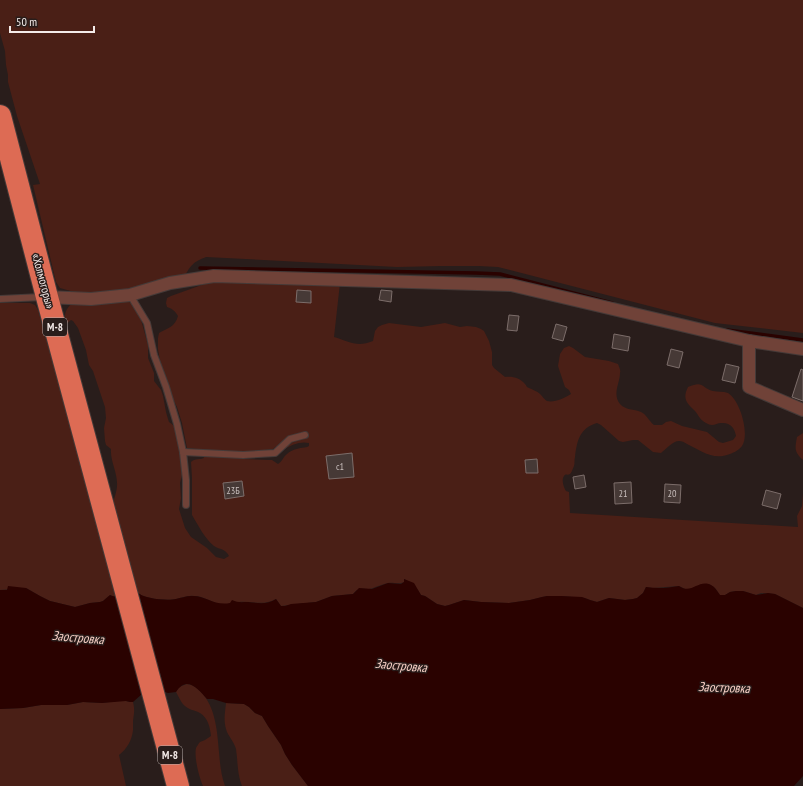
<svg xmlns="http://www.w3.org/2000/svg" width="803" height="786" font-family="'PT Sans Narrow',sans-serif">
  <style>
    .green { fill: #4a1f16 }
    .water { fill: #2a0200 }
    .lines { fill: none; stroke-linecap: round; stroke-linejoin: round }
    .stream { stroke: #2a0200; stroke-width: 3.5 }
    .building { fill: #463936; stroke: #7c6d6a }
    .lane-casing { stroke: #453a38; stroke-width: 8 }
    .street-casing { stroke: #453a38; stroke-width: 14 }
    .highway-casing { stroke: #453a38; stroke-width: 24 }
    .lane { stroke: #704238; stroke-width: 6 }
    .street { stroke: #704238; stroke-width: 12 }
    .highway { stroke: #dd6b54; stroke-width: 22 }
    .labels { text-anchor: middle; stroke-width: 3; stroke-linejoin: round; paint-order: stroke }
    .number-label { font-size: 10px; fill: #c8bebc }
    .shield { fill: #291d1b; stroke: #b7adab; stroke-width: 1 }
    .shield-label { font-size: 11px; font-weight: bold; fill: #f4ebe9 }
    .street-label { font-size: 12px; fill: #f4ebe9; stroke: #291d1b }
    .water-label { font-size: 13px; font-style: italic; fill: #f8d0c6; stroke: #291d1b }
  </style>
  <rect width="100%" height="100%" fill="#291d1b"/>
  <g class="green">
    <path d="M0,0H803V333L715,323L498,267L479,266H442L397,267L206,257C193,262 191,265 184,277L135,289L103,293L74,292L60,288L56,282L33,185L40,184L17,116L8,82V75L6,65L5,51L0,33Z"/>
    <path d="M232,281L242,283H340L334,337C348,341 357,348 373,341L375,331L378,327L382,325L389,323L421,327L445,323L460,327L467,326L476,327L481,329L484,331L489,341L492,352V365L494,368L505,377C513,376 520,378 525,384C527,386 526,387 529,388C533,390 537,391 540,394C542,396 545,400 547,401C554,403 565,398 571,394L569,390L565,387L558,366L560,354L564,348L569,346L573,348L585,357L609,361L618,364C619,367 621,370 620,373C620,383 612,394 620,404C625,410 634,409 641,412C646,414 649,421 654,425H662L666,422L671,421L682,426L707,432L719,442L723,443L733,440L736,436C735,428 730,422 721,423C718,423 715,425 712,425C710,425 708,424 706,423C700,420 699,416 695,411C687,403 682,399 688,387C704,380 701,388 713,391C718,392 723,391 728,393C740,400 750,434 742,446C738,451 733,453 727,455C712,460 700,450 687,444C684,442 682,441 679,441C673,441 666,449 661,453L653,452L638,440H633L623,442L619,441L601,425L597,423C580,428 577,440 575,457C574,460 575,463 574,466C573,468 572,472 570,474C567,476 566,473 564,476C561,480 564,488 566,491L569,492L570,513L798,527L797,516L802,506L803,494V608L775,594L761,593L756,595L743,591H736L730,592L725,595H720L715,588L709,584L689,589H685L679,586L653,588L646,587L643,593L637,598L633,599L625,600L609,598L597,602L590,600L585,598L561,596H547L542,597L530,600L509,603L481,602L464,600L449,605L445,606L437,604L425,596L421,595C417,588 412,583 404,579V582C398,585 394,582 388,583C383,584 378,586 373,588C364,591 360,585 353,594L332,596L316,602L281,606L276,599C264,606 252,601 239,602C233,603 227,605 221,604C212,603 204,596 194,596C188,595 182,598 176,599C168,601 143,599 137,592C129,594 118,599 110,595L103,601L100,602L90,603L75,607L50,601L40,596L26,588L0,590V303H30L35,305L38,310L105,547C108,532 110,518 113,504C114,498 117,491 117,486C118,473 110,461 111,449L106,445L105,441L104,428L106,418L105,407L93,371L89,365L86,350L78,328L73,321L71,320L66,324C64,314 65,311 71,304L124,299L131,303L140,316L148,345V358L154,373V381L161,390L163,396L166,412L168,419L169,422L173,425L177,432L179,442L182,474L180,483L181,498L179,509L185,528L191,537L207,548L216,557L224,559L229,556C225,548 220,550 214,546C205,539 198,525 192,515V478L191,462C195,458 200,460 204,458L203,455L238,457L244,459L269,460H272L278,464C282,462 283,457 287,454C292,449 301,448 307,447L309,446V443C300,441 292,445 284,449L287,438L273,449L239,453L187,448L182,423L177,407L172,397L167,379L160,361L158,349V338L159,333C168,328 175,327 178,316C175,311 173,309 167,307L166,303L167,298L171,296L210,282Z"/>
    <path d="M803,433V460C794,452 795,448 797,437Z"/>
    <path d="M187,684C194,685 195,687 200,691C216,707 217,731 219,752C220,764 221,775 225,786H203C199,777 194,757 196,748C196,748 199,743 200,742L205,740L211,736C210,727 208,718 200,713C195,710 189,710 185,706C181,703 179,697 176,692L179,687Z"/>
    <path d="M116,701H126L130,702H133C135,710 134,713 133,721C133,724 133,727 133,730C132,740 127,749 119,755L126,786H0V709L23,708L41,705H67L83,702L102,703Z"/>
    <path d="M226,703L244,704L249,707L255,713L262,716L268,726L281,745L285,754L292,765L308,786H242C237,774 238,762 236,749C234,742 230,738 227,732C223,722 225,713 226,703Z"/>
  </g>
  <path class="water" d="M404,579L414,583L421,595L425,596L437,604L445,606L449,605L464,600L481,602L509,603L530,600L542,597L547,596H561L582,597L590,600L597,602L609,598L625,600L633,599L637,598L643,593L646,587C657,589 668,588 679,586C692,595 698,579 711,585C715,587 717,591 720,595H725L730,592L736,591H743L756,595L768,593L775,594L803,608V776L794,786H308L292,765L285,754L281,745L268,726L262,716L255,713L249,707L244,704L226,703L213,699H207C198,689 187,675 176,692L168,693L162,691L142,694L133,702H130L126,701L102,703L83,702L67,705H41L23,708L0,709V590H7L8,586L26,588L40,596L50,601L75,607L90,603L100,602L103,601L110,595C118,599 129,594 137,592C143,599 168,601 176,599C181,598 186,596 191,596C206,595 213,606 230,603L232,600C238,603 242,602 248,602C258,603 267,605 276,599L281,606H285L291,604L316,602L332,596L353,594L359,588L372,589L388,583L401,584L404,582Z"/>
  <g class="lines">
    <g class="stream">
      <polyline points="200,268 476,273 500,274 612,303"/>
      <polyline points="727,330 803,340"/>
    </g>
  </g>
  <g class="building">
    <polygon points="297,290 311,291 311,303 296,302"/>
    <polygon points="381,290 392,291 391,302 379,300"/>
    <polygon points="509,315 519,316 517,331 507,330"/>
    <polygon points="556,324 567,327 563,341 552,338"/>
    <polygon points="614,334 630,337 628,351 612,348"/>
    <polygon points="671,349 683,352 679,368 667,365"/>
    <polygon points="726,364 739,367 735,383 722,380"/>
    <polygon points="801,369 803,370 803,401 792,397"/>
    <polygon points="352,453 354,477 329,479 326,456"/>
    <polygon points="537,459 538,473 526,473 525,460"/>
    <polygon points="584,475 586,487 575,489 573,477"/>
    <polygon points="242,481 244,496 225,499 223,483"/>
    <polygon points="631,482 632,503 615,504 614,483"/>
    <polygon points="665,484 681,485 680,503 664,502"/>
    <polygon points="766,490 781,494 777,509 762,505"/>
  </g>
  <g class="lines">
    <g class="lane-casing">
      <g id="lane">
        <polyline points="130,295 147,323 154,355 166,387 177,424 183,452 186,480 186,505"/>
        <polyline points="0,299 42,297"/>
        <polyline points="183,452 243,455 275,453 290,439 305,435"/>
      </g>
    </g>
    <g class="street-casing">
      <g id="street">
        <polyline points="47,297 91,299 130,295 170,283 214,276 511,285 749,341 803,349"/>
        <polyline points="749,341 749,387 803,410"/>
      </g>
    </g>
    <g class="highway-casing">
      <polyline id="highway" points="0,116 47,297 178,786"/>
    </g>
    <use href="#lane" class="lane"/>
    <use href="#street" class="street"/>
    <use href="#highway" class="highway"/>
  </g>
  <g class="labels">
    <g class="number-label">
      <text x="340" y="470">с1</text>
      <text x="233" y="494">23Б</text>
      <text x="623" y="497">21</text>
      <text x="672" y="497">20</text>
    </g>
    <g class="shield">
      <rect x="43" y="318" width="24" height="18" rx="3"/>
      <rect x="158" y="746" width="24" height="18" rx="3"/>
    </g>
    <g class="shield-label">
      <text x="55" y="331">М-8</text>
      <text x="170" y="759">М-8</text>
    </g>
    <g class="street-label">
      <text transform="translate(43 281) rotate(75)" y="4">«Холмогоры»</text>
    </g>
    <g class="water-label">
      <text transform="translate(78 637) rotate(5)" y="5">Заостровка</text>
      <text transform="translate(401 665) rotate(5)" y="5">Заостровка</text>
      <text transform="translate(724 687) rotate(2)" y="5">Заостровка</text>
    </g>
  </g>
  <path d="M10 26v6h84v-6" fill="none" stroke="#f4ebe9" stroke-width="2"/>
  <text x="16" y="26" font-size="12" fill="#f4ebe9" stroke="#291d1b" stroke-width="3" paint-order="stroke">50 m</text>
</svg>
